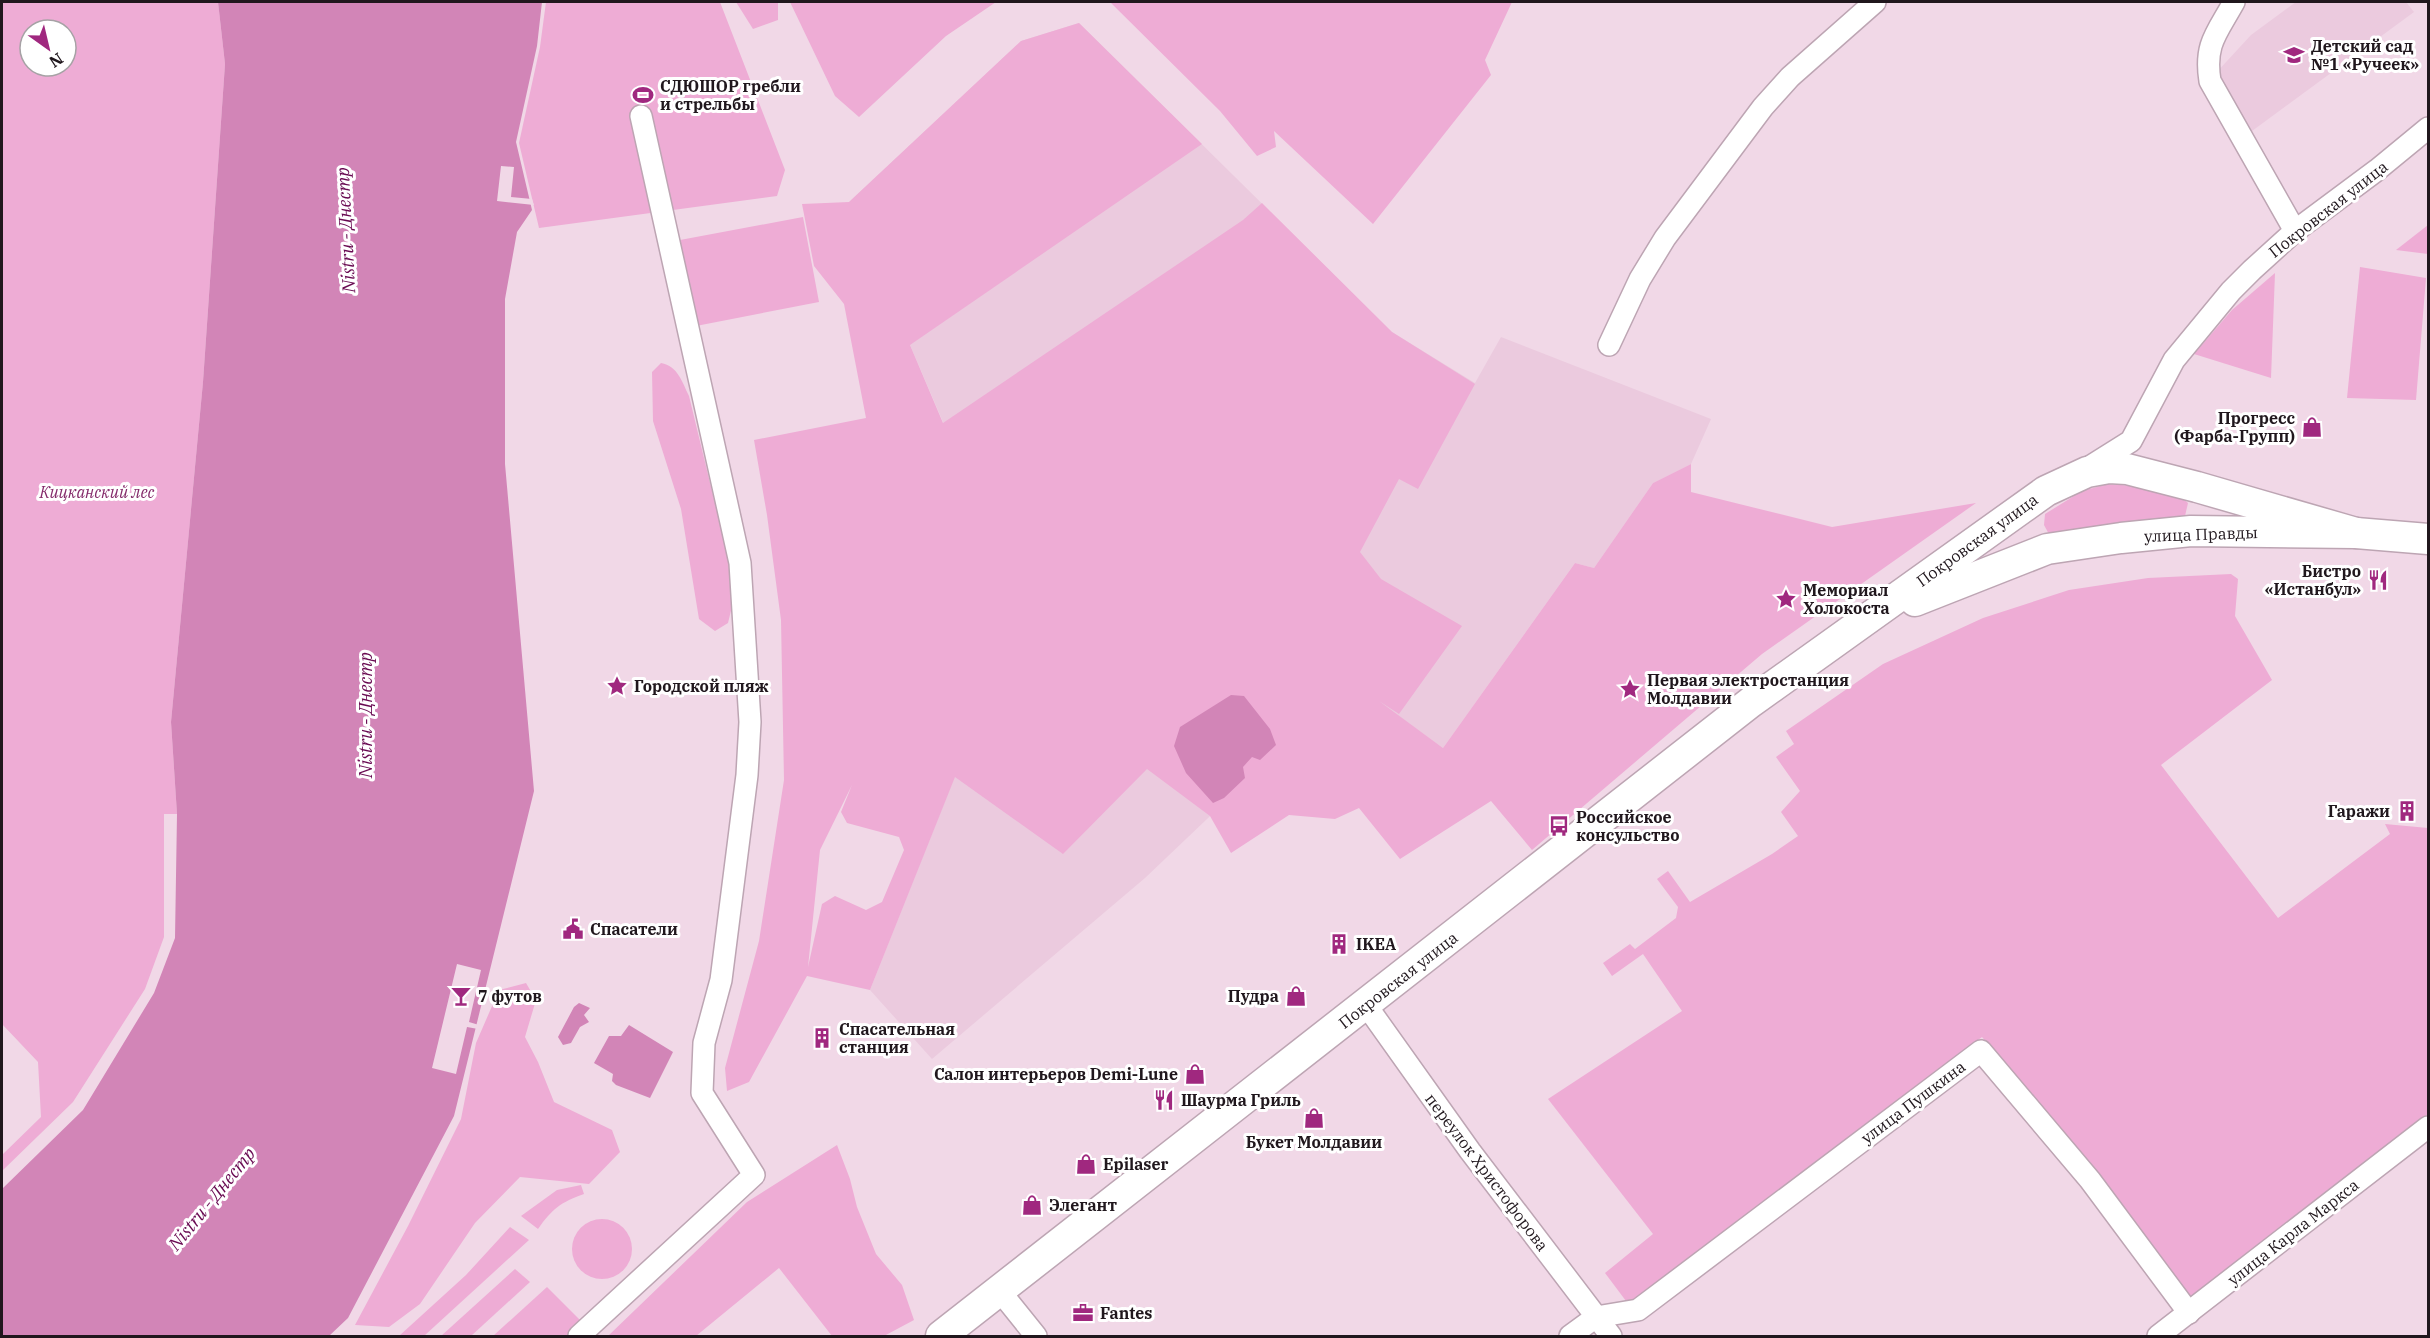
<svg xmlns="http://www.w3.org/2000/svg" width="2430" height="1338" font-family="'IBM Plex Serif',serif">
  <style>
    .built { fill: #ebcade }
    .green { fill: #eeacd5; fill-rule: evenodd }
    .water { fill: #d285b7 }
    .pier { fill: #f1d8e7 }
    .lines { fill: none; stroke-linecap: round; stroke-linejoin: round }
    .minor-casing { stroke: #bda5b3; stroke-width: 24 }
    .secondary-casing { stroke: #bda5b3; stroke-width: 33 }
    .minor { stroke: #fff; stroke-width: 21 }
    .secondary { stroke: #fff; stroke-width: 30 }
    .labels { text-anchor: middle; stroke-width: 6; stroke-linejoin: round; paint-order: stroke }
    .poi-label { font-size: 16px; font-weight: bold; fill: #20171d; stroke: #fff; text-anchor: start }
    .street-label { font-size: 16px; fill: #20171d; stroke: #fff }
    .park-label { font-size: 16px; font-style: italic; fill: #842a6a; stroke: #fff }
    .water-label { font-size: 18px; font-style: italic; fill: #680951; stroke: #fff }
  </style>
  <rect width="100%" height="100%" fill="#f1d8e7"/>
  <g class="built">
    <polygon points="2296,2 2406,2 2414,12 2252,131 2215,74 2251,35"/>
    <polygon points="1079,23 1392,332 1475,383 1501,337 1711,419 1691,464 1653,483 1594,568 1575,563 1443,748 1351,682 1145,878 932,1059 870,990 1022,607 849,202 1021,41"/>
  </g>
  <g class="green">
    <path d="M2,2H218L225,64L203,382L171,722L177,814H164V937L145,989L73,1102L2,1171V1155L41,1117L38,1062L2,1024ZM30,30H66V66H30Z"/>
    <polygon points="546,2 720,2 785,170 777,196 539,228 519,143 540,47"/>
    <polygon points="736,2 778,2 778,20 753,29"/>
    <polygon points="790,2 996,2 946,36 859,117 835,96"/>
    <polygon points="1110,2 1512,2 1485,60 1491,75 1373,224 1274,131 1276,147 1257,156 1220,111"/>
    <path d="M1079,23L1202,144L910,345L943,423L1243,220L1262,203L1392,332L1475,384L1418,489L1399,479L1360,552L1381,579L1462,626L1399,714L1379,701L1443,748L1575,563L1594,568L1653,483L1691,464V492L1832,527L1976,503L1762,654L1532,850L1491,801L1400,859L1359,808L1335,819L1289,815L1231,853L1210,816L1147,769L1063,854L955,777L870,990L807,976L749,1082L727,1091L725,1068L759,941L784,780L781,620L767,515L754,440L866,418L844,304L814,266L802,204L849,202L1021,41ZM852,785L841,812L847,823L899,837L904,850L882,902L866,910L835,896L822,904L808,967L820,850Z"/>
    <polygon points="803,217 819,302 696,326 680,240"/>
    <polygon points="2428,225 2428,254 2396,250"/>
    <polygon points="2360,267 2426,278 2416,400 2347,398"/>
    <polygon points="2275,273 2271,378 2194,354 2232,310"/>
    <path d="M661,363C678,366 682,382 689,396L736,590L728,623L715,631L699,619L681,509L653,421L652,372Z"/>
    <polygon points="2108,484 2134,486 2182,498 2188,503 2185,516 2180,520 2050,536 2044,525 2045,514 2082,491"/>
    <polygon points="2231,574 2238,579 2235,616 2272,680 2161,765 2278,918 2390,834 2385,824 2428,828 2428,1114 2191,1297 2098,1172 1982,1037 1629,1305 1605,1273 1653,1234 1548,1099 1682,1011 1643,954 1612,976 1603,963 1630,944 1635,949 1676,918 1678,907 1657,879 1668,871 1690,902 1772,854 1798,836 1781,812 1800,791 1776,757 1794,744 1786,731 1883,664 1983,618 2069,590 2148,578"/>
    <polygon points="526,983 536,1000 525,1037 538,1062 554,1102 612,1130 620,1152 589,1184 520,1177 475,1223 420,1304 389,1327 355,1325 408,1226 461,1119 476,1043 499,990"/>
    <polygon points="837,1145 850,1179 857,1207 876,1254 902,1285 914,1320 884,1336 832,1336 779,1268 696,1336 608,1336 747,1202"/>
    <path d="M581,1185L584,1194C561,1202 552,1209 538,1229L521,1216L557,1190Z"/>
    <circle cx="602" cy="1249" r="30"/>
    <polygon points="510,1227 529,1240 424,1336 399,1336 466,1275"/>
    <polygon points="515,1269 530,1282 471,1336 441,1336"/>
    <polygon points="547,1287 582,1322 567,1336 493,1336"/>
  </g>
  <g class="water">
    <polygon points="218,2 542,2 537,46 516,142 532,210 517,232 505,299 505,464 534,791 454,1116 348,1318 329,1336 2,1336 2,1189 83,1110 154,993 175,938 177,814 171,722 203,382 225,64"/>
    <polygon points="1231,695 1244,696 1270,729 1276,745 1260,760 1252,757 1243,767 1245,778 1224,798 1213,803 1186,773 1174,746 1180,727"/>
    <polygon points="579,1003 590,1008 584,1015 589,1022 580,1027 571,1043 563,1045 558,1037 574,1007"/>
    <polygon points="629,1025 673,1052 650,1098 616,1085 612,1081 613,1074 594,1063 609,1036 621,1036"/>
  </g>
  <g class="pier">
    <polygon points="501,166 514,167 511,197 532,199 534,205 497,201"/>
    <polygon points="457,964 481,970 469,1022 479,1025 478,1029 467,1027 456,1074 432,1068"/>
  </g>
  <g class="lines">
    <g class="minor-casing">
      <g id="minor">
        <path d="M2234,2C2217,33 2204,44 2210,81L2295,231"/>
        <polyline points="1609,345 1640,279 1665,238 1763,107 1790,77 1875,2"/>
        <polyline points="2088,468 2131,441 2174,360 2231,291 2252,270 2295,231 2377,170 2428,128"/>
        <polyline points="1366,1005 1470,1151 1611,1336"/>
        <polyline points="999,1290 1036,1336"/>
        <polyline points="579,1336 754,1175 702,1093 704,1043 721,980 747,775 750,722 740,563 641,116"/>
        <polyline points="1570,1336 1596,1317 1638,1310 1981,1051 2090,1180 2189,1313"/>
        <polyline points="2158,1336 2428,1127"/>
      </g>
    </g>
    <g class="secondary-casing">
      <g id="secondary">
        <polyline points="1915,601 2047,549 2121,538 2191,531 2356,533 2428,539"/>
        <polyline points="941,1336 1751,702 2046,491 2087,472 2109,468 2127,469 2197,487 2356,533"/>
      </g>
    </g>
    <use href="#minor" class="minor"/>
    <use href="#secondary" class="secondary"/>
  </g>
  <defs>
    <g id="school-bare" transform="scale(1.62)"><path d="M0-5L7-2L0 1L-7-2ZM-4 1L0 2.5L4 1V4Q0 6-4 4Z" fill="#a0287f" stroke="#fff" stroke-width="2.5" paint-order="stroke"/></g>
    <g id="stadium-bare" transform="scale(1.62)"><path d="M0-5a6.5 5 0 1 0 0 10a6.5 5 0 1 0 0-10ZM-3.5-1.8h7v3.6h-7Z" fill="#a0287f" stroke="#fff" stroke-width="2.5" paint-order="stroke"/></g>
    <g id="shop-bare" transform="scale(1.62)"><path d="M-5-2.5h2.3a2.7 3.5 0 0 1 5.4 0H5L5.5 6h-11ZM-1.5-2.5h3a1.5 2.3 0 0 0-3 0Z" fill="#a0287f" stroke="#fff" stroke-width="2.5" paint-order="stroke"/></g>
    <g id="restaurant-bare" transform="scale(1.62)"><path d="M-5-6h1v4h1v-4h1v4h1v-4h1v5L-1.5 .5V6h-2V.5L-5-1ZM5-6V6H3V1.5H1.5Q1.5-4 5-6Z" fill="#a0287f" stroke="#fff" stroke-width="2.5" paint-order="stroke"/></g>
    <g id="sight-bare" transform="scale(1.62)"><path d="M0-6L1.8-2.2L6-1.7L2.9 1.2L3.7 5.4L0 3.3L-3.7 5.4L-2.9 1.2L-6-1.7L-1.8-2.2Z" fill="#a0287f" stroke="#fff" stroke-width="2.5" paint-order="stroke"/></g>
    <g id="building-bare" transform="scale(1.62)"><path d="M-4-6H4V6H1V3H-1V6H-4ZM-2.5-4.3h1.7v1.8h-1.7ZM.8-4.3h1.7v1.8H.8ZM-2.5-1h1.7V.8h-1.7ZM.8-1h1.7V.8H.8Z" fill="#a0287f" stroke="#fff" stroke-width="2.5" paint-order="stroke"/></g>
    <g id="bus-bare" transform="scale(1.62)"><path d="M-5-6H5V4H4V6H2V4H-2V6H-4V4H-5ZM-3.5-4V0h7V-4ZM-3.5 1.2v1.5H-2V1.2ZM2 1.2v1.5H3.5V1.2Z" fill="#a0287f" stroke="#fff" stroke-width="2.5" paint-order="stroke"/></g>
    <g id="civic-bare" transform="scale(1.62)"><path d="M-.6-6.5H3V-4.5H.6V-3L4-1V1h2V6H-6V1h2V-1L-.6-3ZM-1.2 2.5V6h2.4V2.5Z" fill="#a0287f" stroke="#fff" stroke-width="2.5" paint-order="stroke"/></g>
    <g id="bar-bare" transform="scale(1.62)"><path d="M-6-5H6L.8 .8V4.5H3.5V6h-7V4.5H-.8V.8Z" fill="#a0287f" stroke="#fff" stroke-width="2.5" paint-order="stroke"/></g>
    <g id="office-bare" transform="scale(1.62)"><path d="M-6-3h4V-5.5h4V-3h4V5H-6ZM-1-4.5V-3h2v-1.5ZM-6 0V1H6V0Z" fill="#a0287f" stroke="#fff" stroke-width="2.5" paint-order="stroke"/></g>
  </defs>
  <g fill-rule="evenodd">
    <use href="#school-bare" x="2294" y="55"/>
    <use href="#stadium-bare" x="643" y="95"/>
    <use href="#shop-bare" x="2312" y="427"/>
    <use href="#restaurant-bare" x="2378" y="580"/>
    <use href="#sight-bare" x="1786" y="599"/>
    <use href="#sight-bare" x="617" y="686"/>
    <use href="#sight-bare" x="1630" y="689"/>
    <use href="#building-bare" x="2407" y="811"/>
    <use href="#bus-bare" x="1559" y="826"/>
    <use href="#civic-bare" x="573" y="929"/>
    <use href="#building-bare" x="1339" y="944"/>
    <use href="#bar-bare" x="461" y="996"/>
    <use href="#shop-bare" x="1296" y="996"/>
    <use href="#building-bare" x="822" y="1038"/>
    <use href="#shop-bare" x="1195" y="1074"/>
    <use href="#restaurant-bare" x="1164" y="1100"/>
    <use href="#shop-bare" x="1314" y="1118"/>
    <use href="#shop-bare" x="1086" y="1164"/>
    <use href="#shop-bare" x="1032" y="1205"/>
    <use href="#office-bare" x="1083" y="1313"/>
  </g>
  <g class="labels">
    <g class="poi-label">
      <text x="2311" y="52">Детский сад<tspan x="2311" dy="18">№1 «Ручеек»</tspan></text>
      <text x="660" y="92">СДЮШОР гребли<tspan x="660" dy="18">и стрельбы</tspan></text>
      <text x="2295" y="424" text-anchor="end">Прогресс<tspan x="2295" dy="18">(Фарба-Групп)</tspan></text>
      <text x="2361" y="577" text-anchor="end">Бистро<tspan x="2361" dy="18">«Истанбул»</tspan></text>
      <text x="1803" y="596">Мемориал<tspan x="1803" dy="18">Холокоста</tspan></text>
      <text x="1647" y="686">Первая электростанция<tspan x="1647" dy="18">Молдавии</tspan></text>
      <text x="634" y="692">Городской пляж</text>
      <text x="2390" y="817" text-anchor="end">Гаражи</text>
      <text x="1576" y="823">Российское<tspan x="1576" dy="18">консульство</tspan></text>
      <text x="590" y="935">Спасатели</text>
      <text x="1356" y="950">IKEA</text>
      <text x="478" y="1002">7 футов</text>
      <text x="1279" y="1002" text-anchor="end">Пудра</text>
      <text x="839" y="1035">Спасательная<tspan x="839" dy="18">станция</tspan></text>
      <text x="1178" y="1080" text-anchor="end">Салон интерьеров Demi-Lune</text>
      <text x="1181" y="1106">Шаурма Гриль</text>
      <text x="1314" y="1148" text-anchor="middle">Букет Молдавии</text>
      <text x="1103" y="1170">Epilaser</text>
      <text x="1049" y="1211">Элегант</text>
      <text x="1100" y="1319">Fantes</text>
    </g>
    <g class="street-label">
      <text transform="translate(2328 209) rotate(-38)" y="6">Покровская улица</text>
      <text transform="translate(2201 534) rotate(-2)" y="6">улица Правды</text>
      <text transform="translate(1977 540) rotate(-36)" y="6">Покровская улица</text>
      <text transform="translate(1398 980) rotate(-38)" y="6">Покровская улица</text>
      <text transform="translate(1913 1102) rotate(-37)" y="6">улица Пушкина</text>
      <text transform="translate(1487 1172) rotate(53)" y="6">переулок Христофорова</text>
      <text transform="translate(2293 1232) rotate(-38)" y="6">улица Карла Маркса</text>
    </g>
    <g class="park-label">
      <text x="97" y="498">Кицканский лес</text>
    </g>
    <g class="water-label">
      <text transform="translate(346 230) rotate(-93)" y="6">Nistru - Днестр</text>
      <text transform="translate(366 715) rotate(-90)" y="6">Nistru - Днестр</text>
      <text transform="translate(212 1199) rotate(-51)" y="6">Nistru - Днестр</text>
    </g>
  </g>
  <rect width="2430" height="1338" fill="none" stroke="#20171d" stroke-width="6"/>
  <g transform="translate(48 48) rotate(146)"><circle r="28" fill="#ffffff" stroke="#a6a2a5" stroke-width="1.5"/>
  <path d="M0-4.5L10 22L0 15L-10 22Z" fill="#a0287f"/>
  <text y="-9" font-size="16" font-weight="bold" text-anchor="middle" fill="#20171d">N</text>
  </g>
</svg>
